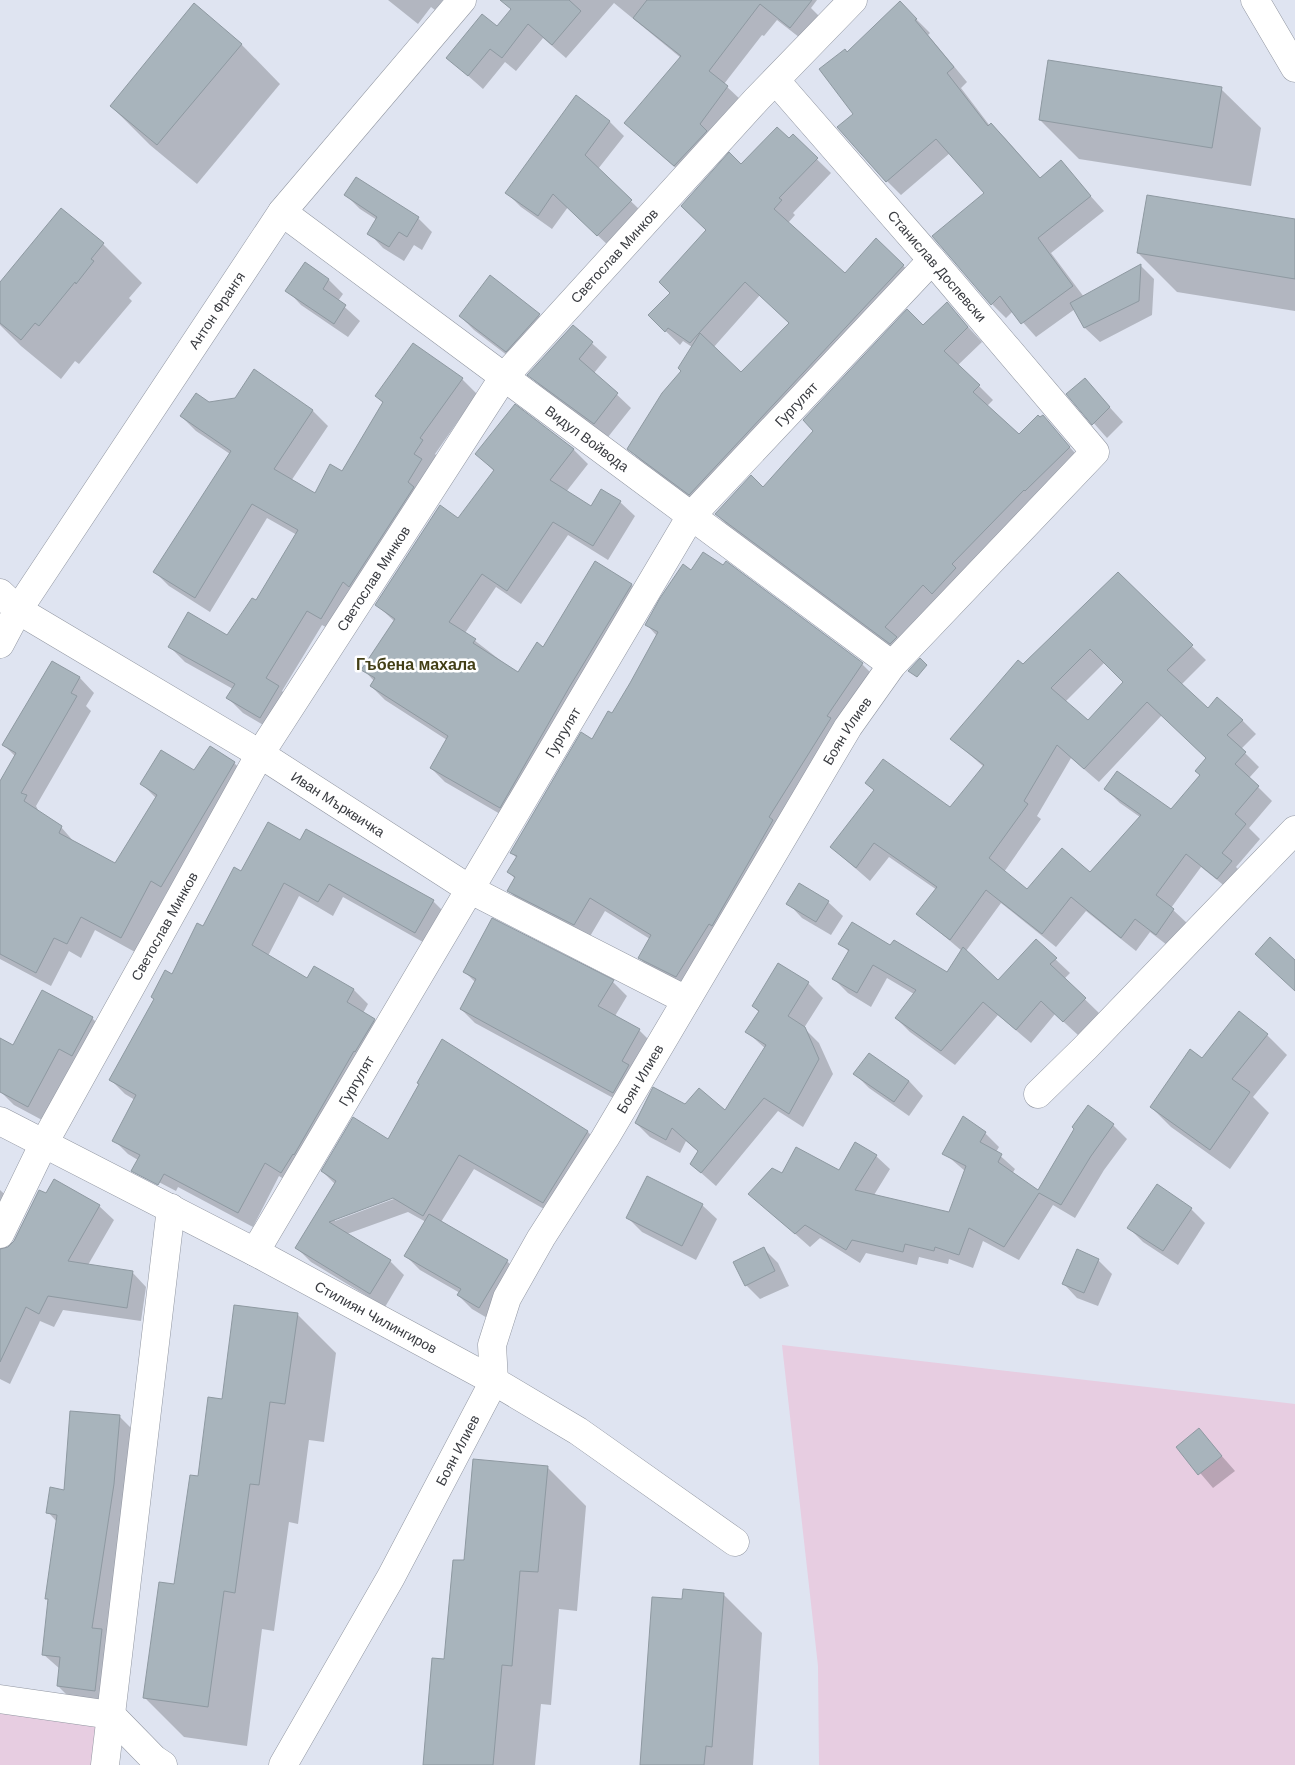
<svg xmlns="http://www.w3.org/2000/svg" width="1295" height="1765" font-family="Helvetica,sans-serif">
  <style>
    .green { fill: #e7cde1 }
    .shadow { fill: #0003; fill-rule: evenodd }
    .building { fill: #a8b4bc; stroke: #8e99a1; fill-rule: evenodd }
    .lines { fill: none; stroke-linecap: round; stroke-linejoin: round }
    .minor-casing { stroke: #9196a1; stroke-width: 29 }
    .minor { stroke: #fff; stroke-width: 28 }
    .labels { text-anchor: middle; stroke-width: 5; stroke-linejoin: round; paint-order: stroke }
    .street-label { font-size: 14px; fill: #393b40; stroke: #fff }
    .quarter-label { font-size: 16px; font-weight: bold; fill: #433f16; stroke: #fff }
  </style>
  <rect width="100%" height="100%" fill="#dfe4f1"/>
  <g class="green">
    <polygon points="782,1345 1295,1404 1295,1765 819,1765 818,1666"/>
    <polygon points="0,1704 100,1721 95,1765 0,1765"/>
  </g>
  <g class="shadow">
    <polygon points="388,0 443,0 435,10 431,7 418,24"/>
    <polygon points="520,0 817,0 811,8 822,19 804,41 777,20 764,36 762,35 724,84 742,101 689,180 625,123 681,58 614,3 566,58 543,38 516,71 505,62 483,89 448,58 497,27"/>
    <polygon points="900,3 930,33 928,35 967,82 961,88 990,126 991,124 1005,138 1041,179 1060,162 1104,211 1051,253 1084,297 1140,265 1154,279 1152,315 1100,342 1085,328 1075,309 1036,337 1013,311 1006,318 992,304 986,193 950,153 901,195 887,181 855,114 848,53"/>
    <polygon points="241,44 280,84 197,184 150,145 111,106"/>
    <polygon points="1221,89 1261,128 1251,186 1079,159 1040,120"/>
    <polygon points="576,97 610,122 624,136 598,169 645,215 612,249 568,207 552,229 521,207 507,193"/>
    <path d="M793,136L831,173L793,213L795,215L788,223L845,275L876,240L918,280L704,508L643,463L628,448L683,371L692,347L683,341L680,345L649,315L671,293L741,165ZM760,295L790,324L741,374L713,348Z"/>
    <polygon points="346,195 418,218 432,232 422,250 414,245 404,261 383,248 369,233 377,220 360,209"/>
    <polygon points="1295,220 1295,311 1177,292 1138,253"/>
    <polygon points="103,244 142,283 129,298 132,301 79,364 75,361 61,379 21,346 0,325 0,284"/>
    <polygon points="305,264 329,280 343,294 338,301 360,321 348,337 301,305 287,290"/>
    <polygon points="490,277 539,315 553,329 520,365 474,330 460,316"/>
    <polygon points="947,304 982,342 958,365 993,400 987,406 1019,435 1043,417 1083,462 905,658 730,528 716,514 763,488"/>
    <polygon points="573,326 607,357 594,373 631,408 608,437 543,389 529,375"/>
    <polygon points="413,344 462,379 477,394 435,454 437,456 336,633 322,625 282,691 293,702 275,732 243,713 228,698 233,689 185,662 170,647 228,636 256,602 297,535 267,518 210,612 169,586 154,571 230,454 196,431 181,416 209,403 235,399 254,371 313,411 328,426 291,481 316,495 342,472 383,403 377,396"/>
    <polygon points="1085,380 1123,422 1107,438 1068,394"/>
    <polygon points="515,406 574,450 588,464 566,492 591,507 602,491 620,502 635,516 608,560 568,535 521,604 496,587 465,633 518,674 544,648 596,563 632,585 646,599 514,822 445,782 431,768 447,740 385,700 371,686 374,681 363,669 394,621 377,605 458,519 495,472 477,454"/>
    <path d="M1118,574L1206,660L1181,685L1208,710L1242,720L1256,734L1241,749L1259,767L1249,778L1272,801L1249,828L1260,839L1236,867L1245,876L1232,892L1201,867L1171,908L1188,924L1171,948L1150,932L1136,951L1086,911L1056,947L1001,903L966,951L998,982L1036,941L1070,973L1064,979L1099,1013L1078,1035L1055,1014L1031,1043L998,1015L955,1065L910,1032L896,1018L914,994L887,978L871,1007L848,993L834,979L849,952L840,943L890,947L947,974L962,951L917,913L937,890L889,857L870,881L831,847L875,791L867,783L950,808L984,767L952,739ZM1105,662L1124,682L1088,722L1065,702ZM1162,715L1207,758L1201,775L1172,810L1106,789L1120,803L1140,817L1090,873L1028,891L1004,872L1041,819L1037,816L1071,758L1099,782Z"/>
    <polygon points="646,624 862,664 876,678 691,991 654,972 639,958 650,939 605,911 589,938 523,905 509,891 515,879 509,872 517,858 511,853 613,715 657,636"/>
    <polygon points="52,662 80,678 94,693 86,706 91,711 36,806 39,812 61,827 75,843 115,865 156,798 142,784 195,772 210,748 234,763 249,777 176,901 166,894 135,952 95,930 81,958 69,951 51,986 0,959 0,786 16,757 4,745"/>
    <polygon points="300,841 433,901 447,915 430,946 343,897 333,916 299,896 268,956 308,980 315,968 354,990 368,1004 363,1013 374,1020 388,1034 295,1186 279,1176 253,1227 178,1187 176,1191 151,1178 138,1160 128,1154 114,1140 135,1100 125,1094 111,1080 172,975 241,873"/>
    <polygon points="828,902 843,916 831,935 802,918 788,903"/>
    <polygon points="779,964 808,983 823,998 804,1028 819,1043 833,1074 803,1127 778,1111 716,1186 691,1164 699,1152 686,1141 680,1153 650,1137 636,1123 685,1105 725,1111 766,1049 747,1032 759,1012 753,1006"/>
    <polygon points="465,972 613,982 627,996 615,1016 639,1030 653,1044 628,1106 475,1023 461,1009 476,983"/>
    <polygon points="92,1018 106,1032 42,1120 14,1105 0,1091 0,1045 14,1047"/>
    <polygon points="1267,1035 1287,1055 1253,1097 1269,1113 1230,1169 1171,1127 1151,1107 1202,1060"/>
    <path d="M443,1041L588,1132L602,1146L558,1217L474,1169L441,1222L507,1261L521,1276L494,1322L472,1309L458,1295L460,1293L420,1270L406,1256L426,1222L408,1212L347,1234L390,1261L404,1275L385,1307L311,1262L297,1248L335,1184L322,1171L389,1141ZM399,1195V1197L335,1221V1218Z"/>
    <polygon points="855,1074 909,1081 923,1096 909,1116 869,1088"/>
    <polygon points="1113,1125 1127,1139 1104,1170 1075,1218 1053,1205 1019,1260 983,1241 973,1268 949,1259 948,1264 919,1257 917,1265 866,1253 860,1263 820,1238 810,1247 750,1194 783,1175 839,1171 876,1156 890,1169 874,1195 950,1213 965,1171 944,1153 985,1133 999,1147 996,1152 1015,1169 1012,1174 1038,1192"/>
    <polygon points="0,1190 17,1206 0,1245"/>
    <polygon points="39,1191 46,1195 99,1206 114,1220 88,1265 132,1272 146,1287 141,1321 63,1310 54,1327 40,1321 10,1384 0,1379 0,1250 10,1248"/>
    <polygon points="702,1205 717,1219 696,1260 642,1232 628,1218"/>
    <polygon points="1191,1209 1205,1223 1178,1265 1143,1242 1129,1228"/>
    <polygon points="764,1249 778,1263 789,1286 760,1299 746,1285"/>
    <polygon points="1098,1260 1112,1274 1098,1306 1077,1298 1063,1283"/>
    <polygon points="297,1314 336,1353 324,1442 309,1440 298,1524 289,1522 274,1631 262,1629 247,1746 184,1737 145,1698 176,1585 199,1478"/>
    <polygon points="119,1416 133,1430 108,1704 72,1700 58,1686 60,1669 43,1654 49,1601 47,1598 57,1522 48,1512"/>
    <polygon points="1199,1430 1235,1471 1213,1488 1178,1447"/>
    <polygon points="547,1467 586,1506 577,1611 559,1609 551,1705 541,1704 535,1765 424,1765 465,1562"/>
    <polygon points="723,1594 762,1633 753,1765 641,1765 684,1600"/>
  </g>
  <g class="building">
    <polygon points="500,0 569,0 581,11 552,45 528,24 502,58 490,49 468,76 446,58 482,14 497,26 511,9"/>
    <polygon points="647,0 812,0 790,28 760,4 709,71 728,86 700,124 707,131 674,166 624,123 681,56 633,18"/>
    <polygon points="900,1 917,19 915,20 954,67 947,73 988,126 991,123 1040,178 1061,160 1091,196 1038,238 1073,286 1021,324 1000,296 991,305 932,236 984,193 936,139 886,182 837,127 853,114 819,69 845,49 847,52"/>
    <polygon points="194,3 242,44 157,145 110,106"/>
    <polygon points="1048,60 1222,87 1212,148 1039,120"/>
    <polygon points="576,95 610,121 585,155 632,200 597,236 553,194 538,216 505,193"/>
    <polygon points="777,127 789,138 793,134 818,158 779,198 782,200 774,209 845,273 876,238 904,265 689,495 627,449 662,393 681,371 678,368 700,333 741,372 789,323 745,282 690,343 668,328 665,332 648,315 670,293 659,282 706,230 681,206 729,152 741,164"/>
    <polygon points="356,177 419,217 407,237 399,232 389,247 367,234 377,217 344,195"/>
    <polygon points="1147,195 1295,219 1295,279 1137,253"/>
    <polygon points="61,208 104,243 91,259 94,261 76,284 75,282 39,326 35,323 21,340 0,323 0,282"/>
    <polygon points="305,262 329,279 323,289 346,305 334,324 285,291"/>
    <polygon points="1141,264 1139,301 1084,328 1070,303"/>
    <polygon points="490,275 540,314 506,352 459,316"/>
    <polygon points="947,302 968,327 944,351 980,385 973,392 1019,434 1038,415 1040,417 1043,415 1070,447 1025,491 1024,490 952,564 956,568 932,594 923,585 885,627 897,637 890,644 715,514 751,475 763,487 813,431 803,420 907,309 923,325"/>
    <polygon points="573,325 593,342 579,359 618,393 594,424 527,375"/>
    <polygon points="413,343 463,378 420,438 423,440 414,454 422,459 408,482 414,487 349,587 343,582 321,619 307,611 266,678 279,686 260,718 226,698 235,684 168,647 188,612 227,635 252,598 256,600 298,530 252,504 195,598 153,572 231,451 180,416 196,393 209,402 235,398 254,369 313,410 274,469 315,493 330,464 342,471 383,402 375,396"/>
    <polygon points="1085,378 1110,407 1092,425 1066,394"/>
    <polygon points="515,404 574,449 550,480 591,506 601,489 621,501 593,546 553,522 507,591 482,574 449,622 476,639 473,643 518,672 537,642 543,647 595,561 632,584 570,686 500,808 430,768 448,736 370,686 375,678 361,670 395,619 375,605 440,505 458,518 494,470 475,454"/>
    <polygon points="703,552 723,565 726,561 863,663 827,716 831,718 769,817 773,820 712,926 709,924 676,977 638,958 651,935 590,898 574,925 507,891 515,877 507,872 517,856 510,853 581,732 592,739 608,711 612,713 630,683 658,632 645,625 660,598 683,564 691,570"/>
    <path d="M1118,572L1193,645L1167,670L1208,708L1217,697L1243,720L1227,735L1246,752L1235,764L1259,786L1235,814L1246,824L1222,853L1232,861L1217,879L1186,854L1156,895L1174,909L1156,935L1135,919L1121,938L1071,897L1042,934L986,890L950,940L916,914L937,887L874,843L856,868L830,847L874,790L865,783L883,759L950,807L984,765L950,739L1018,660L1023,664ZM1090,649L1123,682L1088,720L1051,688ZM1147,702L1206,758L1195,771L1200,775L1171,809L1117,771L1104,789L1141,815L1090,872L1062,848L1027,889L989,858L1028,804L1024,801L1057,745L1084,769Z"/>
    <polygon points="920,658 927,665 917,677 908,671"/>
    <polygon points="52,661 80,677 71,693 77,696 21,793 27,795 24,801 62,826 59,833 115,863 157,795 140,784 161,750 194,770 210,746 235,762 161,887 151,881 121,938 81,917 67,944 54,938 36,973 0,954 0,781 16,753 2,745"/>
    <polygon points="268,822 300,840 306,829 434,900 415,933 329,884 318,902 284,883 252,945 307,978 314,966 354,989 347,1002 375,1019 355,1052 354,1051 294,1155 293,1154 281,1173 265,1163 238,1213 164,1174 158,1185 131,1171 140,1155 112,1141 136,1095 109,1080 154,999 151,997 165,970 172,974 197,923 203,926 234,867 241,871"/>
    <polygon points="799,883 829,901 816,922 786,904"/>
    <polygon points="492,918 614,980 598,1006 640,1029 622,1061 629,1065 613,1093 460,1009 476,979 463,972"/>
    <polygon points="852,922 890,945 894,940 947,972 963,947 998,980 1036,939 1057,958 1050,964 1086,998 1063,1022 1041,1001 1016,1030 983,1002 941,1051 895,1018 916,990 873,965 857,993 832,979 849,950 838,944"/>
    <polygon points="1270,937 1295,960 1295,991 1255,954"/>
    <polygon points="778,963 809,982 788,1016 805,1027 819,1059 789,1114 764,1098 701,1173 690,1164 698,1151 672,1128 666,1140 635,1123 653,1087 685,1104 699,1088 725,1110 766,1045 745,1032 759,1011 752,1006"/>
    <polygon points="42,990 93,1017 72,1056 59,1049 28,1107 0,1092 0,1038 13,1045"/>
    <polygon points="1239,1011 1268,1034 1232,1079 1250,1092 1210,1150 1150,1107 1190,1049 1202,1058"/>
    <polygon points="442,1039 588,1131 543,1203 459,1155 423,1216 393,1198 329,1222 391,1260 370,1294 295,1248 336,1181 321,1171 353,1117 388,1139 419,1084 417,1083"/>
    <polygon points="869,1053 909,1081 894,1102 853,1074"/>
    <polygon points="1088,1105 1114,1124 1091,1156 1061,1205 1039,1193 1004,1247 969,1228 959,1255 935,1247 934,1251 905,1244 903,1252 852,1240 846,1250 805,1225 795,1234 748,1194 772,1168 782,1173 796,1147 839,1170 855,1142 877,1155 855,1190 949,1212 966,1166 942,1154 963,1116 986,1132 980,1142 1002,1154 998,1162 1038,1190 1074,1129 1072,1127"/>
    <polygon points="647,1176 703,1204 682,1246 626,1218"/>
    <polygon points="54,1179 100,1205 68,1261 133,1271 127,1308 48,1296 39,1314 26,1307 0,1362 0,1249 8,1247 14,1241 39,1190 46,1193"/>
    <polygon points="1157,1184 1192,1208 1163,1251 1127,1228"/>
    <polygon points="429,1214 508,1260 479,1308 457,1295 461,1289 404,1256"/>
    <polygon points="764,1247 775,1271 745,1286 733,1262"/>
    <polygon points="1077,1249 1099,1259 1084,1293 1062,1284"/>
    <polygon points="234,1305 298,1313 285,1404 270,1402 259,1485 250,1484 235,1593 224,1591 208,1707 143,1698 159,1582 174,1584 190,1475 198,1476 208,1397 222,1399"/>
    <polygon points="70,1411 120,1415 114,1484 92,1628 102,1629 95,1691 57,1686 60,1657 42,1655 48,1599 45,1599 57,1515 46,1513 50,1487 64,1490"/>
    <polygon points="1199,1428 1222,1456 1198,1475 1176,1447"/>
    <polygon points="473,1459 548,1466 538,1572 520,1571 512,1666 502,1665 493,1765 423,1765 432,1658 444,1659 453,1560 464,1560"/>
    <polygon points="683,1589 724,1593 712,1747 706,1746 704,1765 640,1765 652,1597 682,1599"/>
  </g>
  <g class="lines">
    <g class="minor-casing">
      <g id="minor">
        <polyline points="1255,0 1295,68"/>
        <path id="s1" d="M282,212L892,665"/>
        <path id="s2" d="M0,593L18,610L260,754L471,890L686,1000"/>
        <path id="s3" d="M0,644L18,610L282,212L462,0"/>
        <polyline points="1038,1094 1085,1048 1295,830"/>
        <path id="s4" d="M0,1121L255,1252L494,1381L578,1431L735,1542"/>
        <path id="s5" d="M0,1234L43,1145L260,754L503,378L757,99L853,0"/>
        <path id="s6" d="M255,1252L691,516L932,260"/>
        <polyline points="0,1699 111,1715 154,1759 163,1765"/>
        <polyline points="105,1765 171,1208"/>
        <path id="s7" d="M283,1765L391,1577L494,1381L492,1345L507,1298L541,1238L605,1138L848,727L892,665L1095,452L932,260L776,81"/>
      </g>
    </g>
    <use href="#minor" class="minor"/>
  </g>
  <g class="labels">
    <g class="street-label">
      <text dy="5" stroke="none"><textPath href="#s5" startOffset="1159">Светослав Минков</textPath></text>
      <text transform="translate(937 266) rotate(49)" y="5">Станислав Доспевски</text>
      <text dy="5" stroke="none"><textPath href="#s3" startOffset="398">Антон Франгя</textPath></text>
      <text dy="5" stroke="none"><textPath href="#s6" startOffset="1009">Гургулят</textPath></text>
      <text dy="5" stroke="none"><textPath href="#s1" startOffset="380">Видул Войвода</textPath></text>
      <text dy="5" stroke="none"><textPath href="#s5" startOffset="755">Светослав Минков</textPath></text>
      <text dy="5" stroke="none"><textPath href="#s7" startOffset="1185">Боян Илиев</textPath></text>
      <text dy="5" stroke="none"><textPath href="#s6" startOffset="604">Гургулят</textPath></text>
      <text dy="5" stroke="none"><textPath href="#s2" startOffset="399">Иван Мърквичка</textPath></text>
      <text dy="5" stroke="none"><textPath href="#s5" startOffset="349">Светослав Минков</textPath></text>
      <text dy="5" stroke="none"><textPath href="#s7" startOffset="780">Боян Илиев</textPath></text>
      <text dy="5" stroke="none"><textPath href="#s6" startOffset="199">Гургулят</textPath></text>
      <text dy="5" stroke="none"><textPath href="#s4" startOffset="424">Стилиян Чилингиров</textPath></text>
      <text dy="5" stroke="none"><textPath href="#s7" startOffset="360">Боян Илиев</textPath></text>
    </g>
    <g class="quarter-label">
      <text x="416" y="670">Гъбена махала</text>
    </g>
  </g>
</svg>
